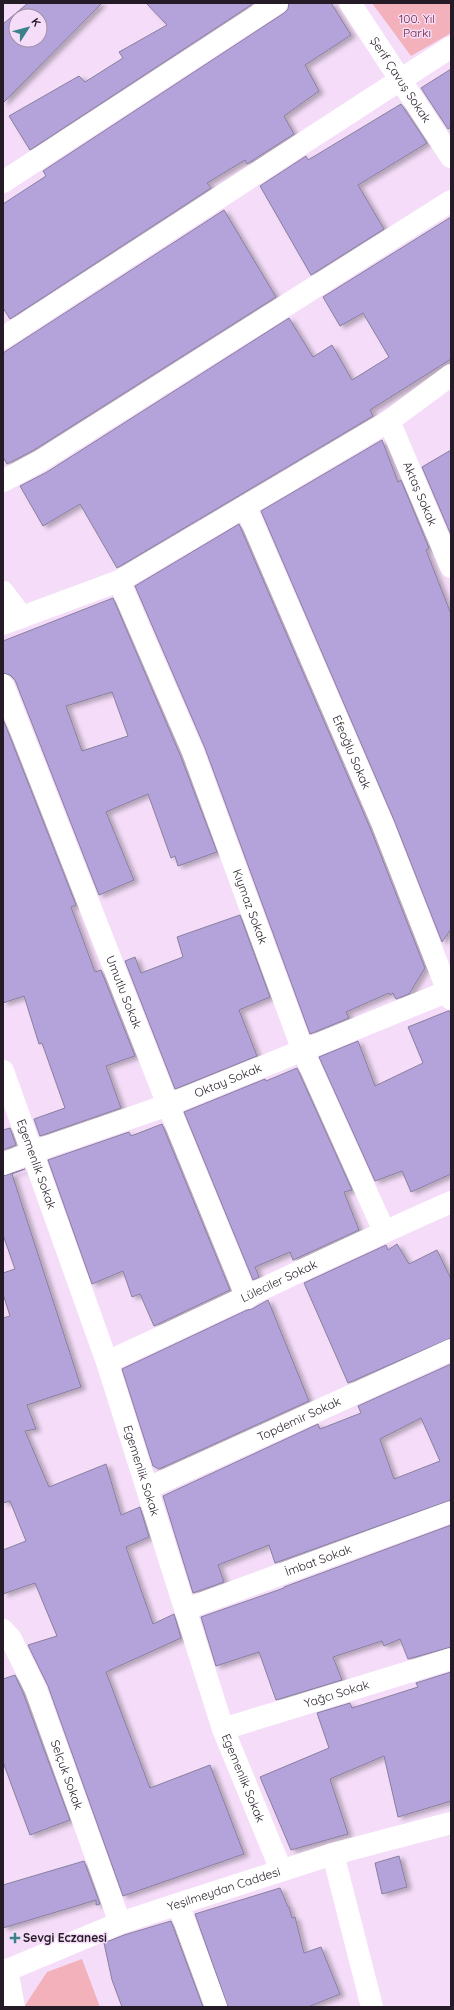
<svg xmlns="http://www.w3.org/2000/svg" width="454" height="2010" font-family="Quicksand,sans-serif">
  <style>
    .green { fill: #f3b1bc }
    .building { fill: #b4a3db; stroke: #887f9e; fill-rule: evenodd; filter: url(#shadow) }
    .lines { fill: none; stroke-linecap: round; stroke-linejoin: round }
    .street { stroke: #fff; stroke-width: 22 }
    .poi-dot { fill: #3a8189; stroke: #f5ddf9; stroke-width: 1.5 }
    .labels { text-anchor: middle; stroke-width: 3; stroke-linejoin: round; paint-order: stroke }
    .park-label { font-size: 12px; fill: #6f2136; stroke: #f5ddf9 }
    .street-label { font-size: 12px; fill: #241b26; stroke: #f5ddf9 }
    .poi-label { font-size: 12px; font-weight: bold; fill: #241b26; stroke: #f5ddf9; text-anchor: start }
  </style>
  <defs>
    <filter id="shadow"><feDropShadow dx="4.5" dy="2.5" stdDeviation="2" flood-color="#0004"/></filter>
  </defs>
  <rect width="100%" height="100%" fill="#f5ddf9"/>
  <g class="green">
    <polygon points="372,3 451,3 451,33 411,56"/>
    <polygon points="82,1959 100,2007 24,2007 47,1972"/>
  </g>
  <g class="building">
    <path d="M28,3H102L3,103V24ZM16,16H40V40H16Z"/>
    <polygon points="146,3 254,3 30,150 9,116 79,76 85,82 123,58 119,52 167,25"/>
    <polygon points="289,3 331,3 351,35 305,65 319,91 284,116 294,134 247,164 245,160 207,183 211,188 10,319 3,308 3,204 46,176 43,171 284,13 288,9"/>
    <polygon points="451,69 451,127 448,129 421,88"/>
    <polygon points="401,104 427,143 358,185 384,229 311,275 260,186 306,156 308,160"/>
    <polygon points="224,210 276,297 34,450 7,464 3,457 3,353"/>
    <polygon points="451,217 451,359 370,410 373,416 117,568 80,504 43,526 20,486 47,472 289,318 313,357 332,345 352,380 389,357 363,313 340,326 323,297"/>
    <polygon points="382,440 398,482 401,480 429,548 426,550 451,614 451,929 442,942 394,820 261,511"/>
    <polygon points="451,450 451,535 422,467"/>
    <polygon points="239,524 371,830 425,968 409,994 396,999 393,993 390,995 389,993 346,1012 349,1018 310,1034 205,748 135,586"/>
    <path d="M113,598L181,757L217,852L178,866L175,856L171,858L148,794L106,812L134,880L99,895L15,680L10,675L3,673V641ZM112,692L128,736L82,751L66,706Z"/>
    <polygon points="3,719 76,905 71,907 95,972 101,970 135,1056 106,1066 121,1108 40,1136 34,1119 65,1108 42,1043 39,1044 24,996 3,1003"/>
    <polygon points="240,915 270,997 239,1010 257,1056 175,1089 125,961 135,957 141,973 183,957 177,937"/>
    <polygon points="448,1011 451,1011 451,1174 411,1192 402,1171 375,1181 319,1057 358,1041 375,1086 423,1063 408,1027"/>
    <polygon points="297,1068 352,1190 344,1192 359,1230 293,1260 290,1252 255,1267 259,1277 253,1280 184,1112 265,1079 266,1081"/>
    <polygon points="162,1124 230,1290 154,1326 140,1294 132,1297 123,1271 92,1284 48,1160 129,1132 131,1136"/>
    <polygon points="10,1128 16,1145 3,1150 3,1130"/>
    <polygon points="25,1169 12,1174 81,1387 27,1405 36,1429 25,1431 49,1487 106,1464 121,1515 140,1507 149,1537 126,1547 153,1624 174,1614 181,1638 106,1672 150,1788 210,1765 244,1854 123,1896 48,1686 28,1645 57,1636 35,1583 3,1594 3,1550 26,1541 10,1501 3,1503 3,1318 10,1316 3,1294 3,1273 15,1269 3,1235 3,1176"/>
    <polygon points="397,1244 409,1264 437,1250 451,1279 451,1338 348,1383 304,1283 386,1245 388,1250"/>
    <polygon points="268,1300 309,1401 159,1469 153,1466 122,1369 247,1310 252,1309"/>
    <path d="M451,1364V1500L275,1563L269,1545L218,1565L224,1582L193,1593L163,1496L318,1424L320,1429L361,1413L358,1406ZM421,1418L440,1461L394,1479L380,1439Z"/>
    <polygon points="451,1525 451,1647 408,1659 400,1639 384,1646 382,1641 333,1657 342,1680 276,1700 259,1652 216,1666 201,1617 284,1588 284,1587"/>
    <polygon points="451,1672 451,1801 398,1817 384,1756 330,1779 348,1834 291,1850 260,1777 329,1748 317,1713 350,1703 352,1708 418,1687 416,1683"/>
    <polygon points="15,1675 24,1695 70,1820 30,1835 3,1762 3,1679"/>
    <polygon points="399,1856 407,1887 382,1894 375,1863"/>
    <polygon points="84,1861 100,1904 96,1905 96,1900 3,1928 3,1885"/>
    <polygon points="280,1888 288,1907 289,1907 292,1918 295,1917 304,1953 321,1947 340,1994 308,2007 228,2007 195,1914"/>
    <polygon points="171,1921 203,2007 122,2007 112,1980 104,1943 124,1935"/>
  </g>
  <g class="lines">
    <g class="street">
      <path id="s1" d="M350,3L451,157"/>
      <polyline points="3,182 277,3"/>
      <polyline points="3,338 451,47"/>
      <path id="s2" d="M389,421L451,567"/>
      <polyline points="3,481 40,461 451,201"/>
      <path id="s3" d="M246,508L383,825L451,999"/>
      <path id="s4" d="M119,581L193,752L303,1051L384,1231"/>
      <polyline points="3,592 22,617"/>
      <polyline points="3,624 119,581 389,421 451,375"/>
      <path id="s5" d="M3,685L168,1105L247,1298"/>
      <path id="s6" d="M3,1071L107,1362L223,1729L281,1870"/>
      <path id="s7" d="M3,1164L32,1152L168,1105L451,990"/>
      <path id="s8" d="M107,1362C222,1309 335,1253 451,1202"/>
      <path id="s9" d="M148,1488L451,1350"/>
      <path id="s10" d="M186,1609L451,1512"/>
      <path id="s11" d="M3,1630L11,1639L36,1690L120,1923"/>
      <path id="s12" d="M223,1729L451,1659"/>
      <polyline points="333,1854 372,2007"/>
      <polyline points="178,1904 216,2007"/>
      <polyline points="7,1970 14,2007"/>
      <path id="s13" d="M3,1972L120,1923L178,1904L333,1854L451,1823"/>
    </g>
  </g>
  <path class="poi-dot" d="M13 1932h4v4h4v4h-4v4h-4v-4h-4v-4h4z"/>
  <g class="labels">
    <g class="park-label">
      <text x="417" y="23">100. Yıl<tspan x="417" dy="14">Parkı</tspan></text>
    </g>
    <g class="street-label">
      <text dy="4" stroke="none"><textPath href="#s1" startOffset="92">Şerif Çavuş Sokak</textPath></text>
      <text dy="4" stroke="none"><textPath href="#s2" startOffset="79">Aktaş Sokak</textPath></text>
      <text dy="4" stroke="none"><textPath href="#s3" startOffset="266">Efeoğlu Sokak</textPath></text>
      <text dy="4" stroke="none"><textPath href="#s4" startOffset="351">Kıymaz Sokak</textPath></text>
      <text dy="4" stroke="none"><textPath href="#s5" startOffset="330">Umutlu Sokak</textPath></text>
      <text dy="4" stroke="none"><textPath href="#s7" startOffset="240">Oktay Sokak</textPath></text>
      <text dy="4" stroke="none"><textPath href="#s6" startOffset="99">Egemenlik Sokak</textPath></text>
      <text dy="4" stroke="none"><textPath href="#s8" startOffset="190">Lüleciler Sokak</textPath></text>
      <text dy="4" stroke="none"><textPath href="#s9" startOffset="166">Topdemir Sokak</textPath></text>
      <text dy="4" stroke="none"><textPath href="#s6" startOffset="423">Egemenlik Sokak</textPath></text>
      <text dy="4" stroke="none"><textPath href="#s10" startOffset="141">İmbat Sokak</textPath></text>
      <text dy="4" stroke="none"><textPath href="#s12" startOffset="119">Yağcı Sokak</textPath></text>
      <text dy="4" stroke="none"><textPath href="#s11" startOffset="159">Selçuk Sokak</textPath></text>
      <text dy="4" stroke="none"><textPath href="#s6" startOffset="747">Egemenlik Sokak</textPath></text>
      <text dy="4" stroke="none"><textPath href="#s13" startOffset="236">Yeşilmeydan Caddesi</textPath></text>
    </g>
    <g class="poi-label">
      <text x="23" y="1942">Sevgi Eczanesi</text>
    </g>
  </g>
  <rect width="454" height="2010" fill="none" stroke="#241b26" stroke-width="8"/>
  <g transform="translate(28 28) rotate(54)"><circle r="19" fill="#f5ddf9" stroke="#a18fa5"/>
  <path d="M0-3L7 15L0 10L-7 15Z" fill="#3a8189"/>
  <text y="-6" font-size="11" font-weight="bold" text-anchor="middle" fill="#241b26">K</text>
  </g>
</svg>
